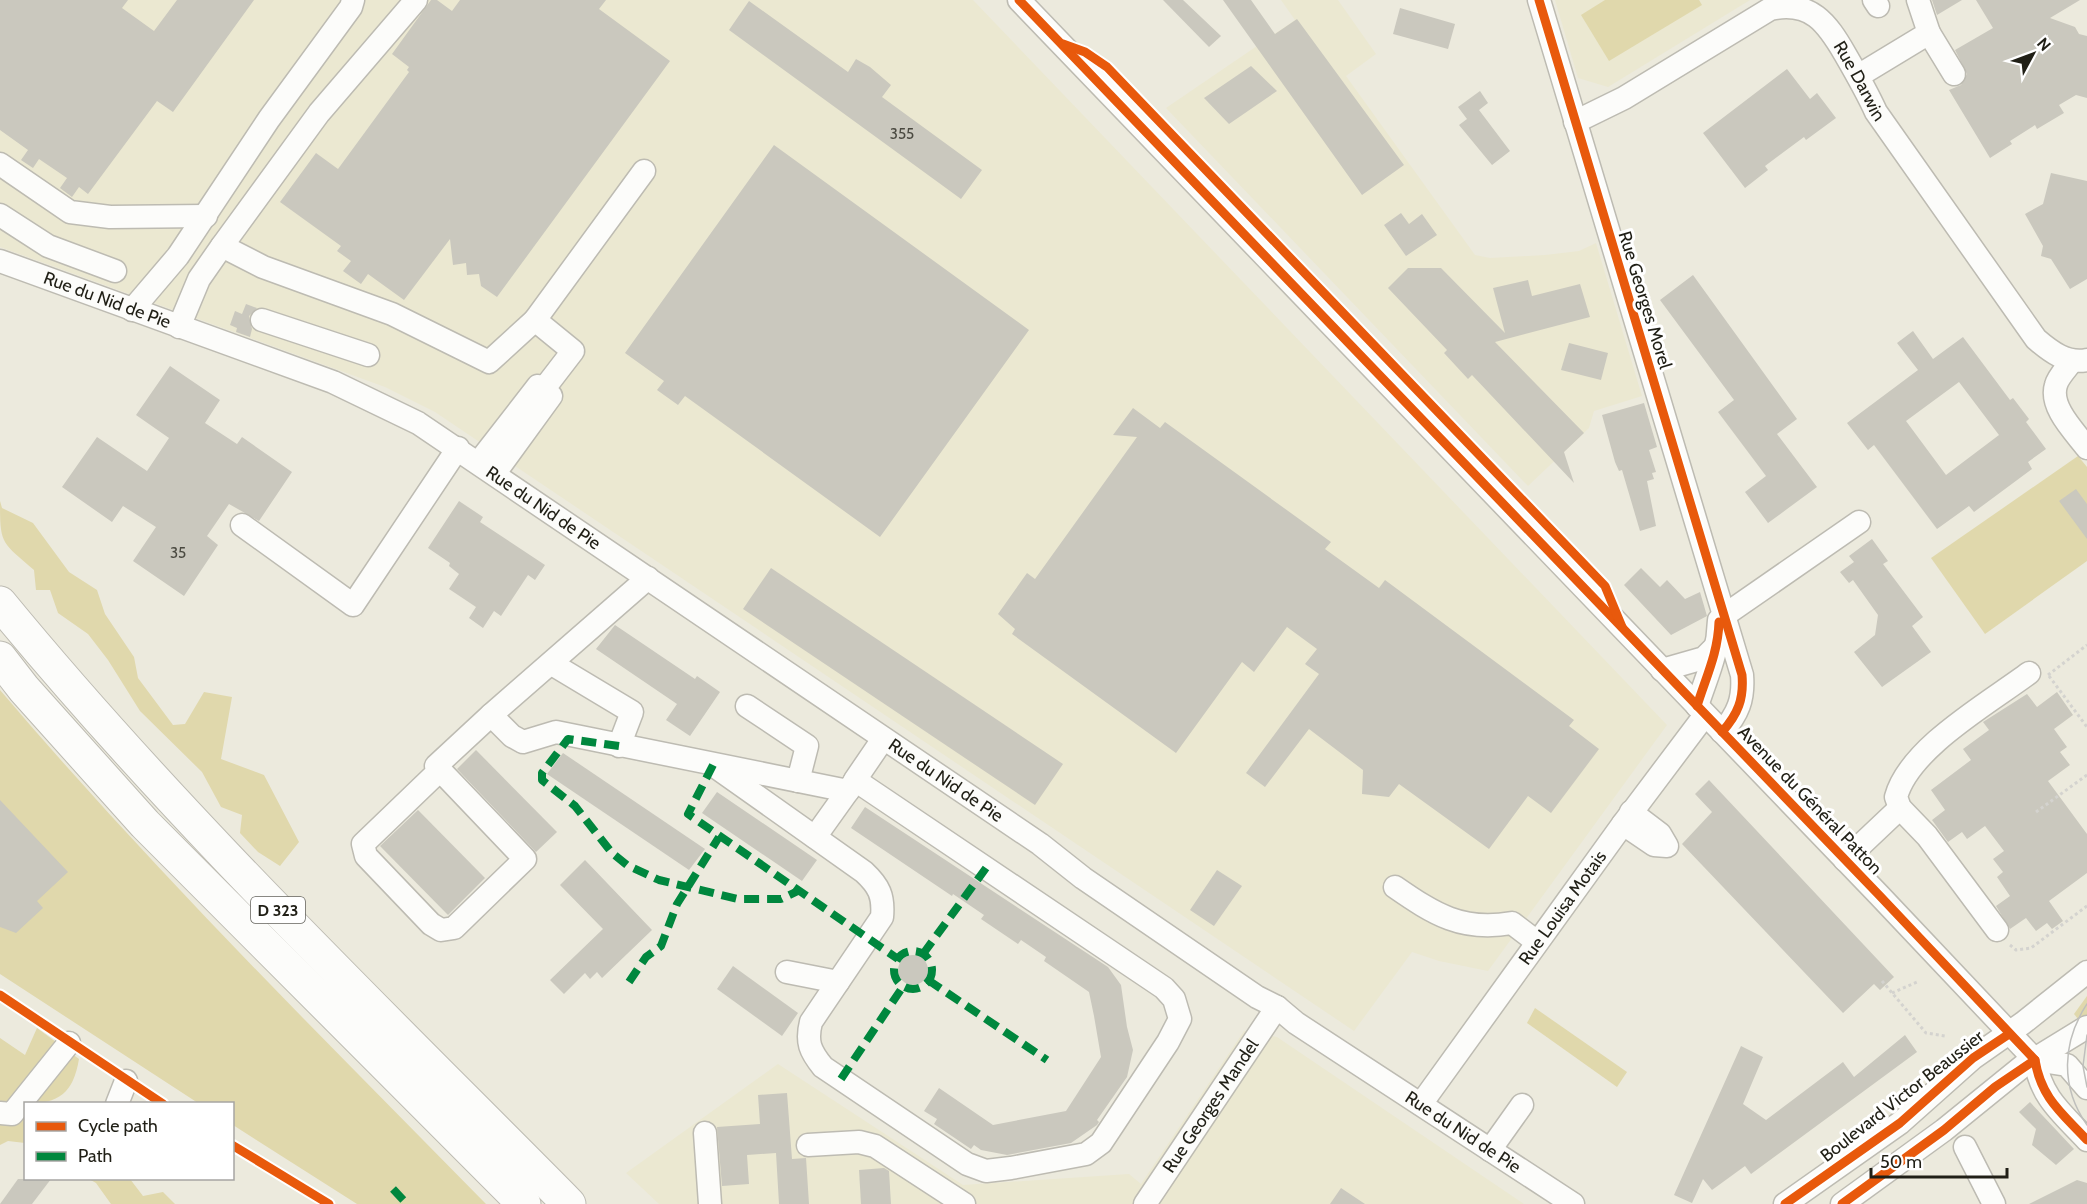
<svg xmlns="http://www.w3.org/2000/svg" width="2087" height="1204" font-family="Cabin,sans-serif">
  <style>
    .built { fill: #ebe8d1 }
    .green { fill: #e0d8ac }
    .building { fill: #cac8be; fill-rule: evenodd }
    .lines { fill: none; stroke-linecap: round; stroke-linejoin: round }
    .minor-casing { stroke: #bdbbb2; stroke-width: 25 }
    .highway-casing { stroke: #bdbbb2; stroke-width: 35 }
    .path { stroke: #d4d3cf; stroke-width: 3; stroke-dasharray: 3 3; stroke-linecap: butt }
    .minor { stroke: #fcfcfa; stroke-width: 22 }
    .highway { stroke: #fcfcfa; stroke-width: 33 }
    .tram { stroke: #bfbfbc; stroke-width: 1.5 }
    .quiet { stroke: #00873e; stroke-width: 8; stroke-dasharray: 15 8; stroke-linecap: butt }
    .cycleway-casing { stroke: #fff; stroke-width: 13 }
    .cycleway { stroke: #e8590c; stroke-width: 9 }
    .labels { text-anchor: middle; stroke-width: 6; stroke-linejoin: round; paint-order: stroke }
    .number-label { font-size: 15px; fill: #4a4940 }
    .shield { fill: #fff; stroke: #63625c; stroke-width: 1.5 }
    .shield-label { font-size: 16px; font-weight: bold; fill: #201f16 }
    .street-label { font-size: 18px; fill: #201f16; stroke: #fff }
  </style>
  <rect width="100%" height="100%" fill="#eceadd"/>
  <g class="built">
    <polygon points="0,0 973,0 1667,725 1488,971 1439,961 1412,952 1354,1031 435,412 385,387 0,247"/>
    <polygon points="1281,0 1338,0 1376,54 1346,76 1475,255 1490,258 1545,255 1579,251 1596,243 1642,396 1594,411 1589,428 1528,486 1166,108 1295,20"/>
    <polygon points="1555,0 1750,0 1608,87 1578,78"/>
    <polygon points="1244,1031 1277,1037 1524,1204 659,1204 626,1173 778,1064 963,1185 1129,1174 1141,1184"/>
  </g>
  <g class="green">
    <polygon points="1605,0 1699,0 1702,5 1609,61 1581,15"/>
    <polygon points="2078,456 2087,467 2087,561 1985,634 1931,558"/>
    <path d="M0,501L2,508L33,523L69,572L97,590L105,614L134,657L138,678L173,725L185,724L204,692L232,697L221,759L264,775L299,842L280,866L258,852L240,833L242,815L221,807L202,772L140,711L108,660L88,634L58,613L50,590H36L34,570C1,541 0,545 0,501Z"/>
    <path d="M0,690C153,870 321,1036 486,1204H357L233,1125L232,1104L198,1103L0,974Z"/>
    <polygon points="2087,996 2087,1016 2078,1019 2074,1014"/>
    <polygon points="1535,1008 1627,1072 1617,1087 1527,1023"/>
    <path d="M37,1028L79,1059C73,1094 59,1103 26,1104L25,1143L8,1141L0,1145V1038L25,1055Z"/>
    <polygon points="89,1179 130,1179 143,1196 163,1192 175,1204 111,1204 96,1183"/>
  </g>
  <g class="building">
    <polygon points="0,0 128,0 122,8 154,31 177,0 254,0 173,112 157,101 88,194 79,187 72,197 60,188 67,178 39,159 33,168 21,160 28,150 0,130"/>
    <polygon points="431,0 437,0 452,11 460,0 606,0 599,9 670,61 497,297 481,286 479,274 467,275 466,263 453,265 450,239 404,300 368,274 361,284 343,271 351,261 337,251 341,246 280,202 316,153 338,169 409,72 407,70 409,67 392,54"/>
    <polygon points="1163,0 1183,0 1221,36 1209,47"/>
    <polygon points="1223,0 1251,0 1275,34 1297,19 1404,165 1362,195"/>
    <polygon points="1932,0 1962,0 1937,15"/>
    <polygon points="1976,0 2080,0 2050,18 2075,27 2079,34 2087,36 2087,98 2076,95 2059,105 2064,113 2037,129 2035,125 2010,141 2012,144 1990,158 1949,90 1961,85 1967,74 1955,50 1993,28"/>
    <polygon points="749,1 848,72 856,59 870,67 891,85 882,97 982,170 961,199 729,30"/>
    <polygon points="1400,8 1455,24 1448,49 1393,34"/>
    <polygon points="1251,66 1277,91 1229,124 1204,98"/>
    <polygon points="1787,69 1810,99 1817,93 1836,118 1806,140 1804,137 1765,166 1768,170 1745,188 1703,133"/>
    <polygon points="1480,91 1488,103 1479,110 1510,151 1492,165 1459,125 1467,119 1458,107"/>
    <polygon points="774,145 1029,330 880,537 685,396 678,405 657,390 664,381 625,353"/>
    <polygon points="2051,173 2087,181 2087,279 2070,289 2051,259 2041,256 2043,246 2025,214 2043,204"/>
    <polygon points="1401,213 1409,224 1422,214 1437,235 1406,256 1384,225"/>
    <polygon points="1408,268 1441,268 1505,333 1493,288 1528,280 1532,296 1580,284 1590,317 1495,342 1584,433 1564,452 1574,483 1472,375 1468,379 1444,353 1447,350 1388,288"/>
    <polygon points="1693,275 1797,419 1777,434 1817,487 1768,523 1745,492 1766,476 1718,412 1734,400 1660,300"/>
    <polygon points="246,304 257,308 249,316 252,329 250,337 236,332 237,328 230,325 235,311 242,314"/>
    <path d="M1913,331L1933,359L1963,337L2010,400L2013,398L2029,419L2026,422L2046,449L2028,462L2032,469L1974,512L1969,506L1937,529L1874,445L1868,450L1847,423L1918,370L1897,343ZM1959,382L1999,435L1946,475L1906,421Z"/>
    <polygon points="1569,343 1608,353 1601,380 1561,370"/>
    <polygon points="170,366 220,400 205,423 237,444 242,437 292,472 259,521 229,504 207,536 218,545 184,596 133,561 156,527 123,506 112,522 62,487 97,437 147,471 169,438 136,415"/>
    <polygon points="1644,403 1657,447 1649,450 1656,472 1652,473 1654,479 1647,481 1656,526 1640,531 1622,470 1619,471 1615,462 1602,415"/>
    <polygon points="1133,408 1160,428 1165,422 1331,542 1325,549 1379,588 1385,580 1574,720 1569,726 1599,749 1551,813 1528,796 1489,849 1399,784 1389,797 1362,794 1363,770 1309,729 1265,787 1246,773 1319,674 1305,664 1317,649 1287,627 1254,672 1242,662 1176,753 1012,634 1015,629 998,614 1027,573 1035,579 1137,437 1113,435"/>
    <polygon points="2076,489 2087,504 2087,539 2059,501"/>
    <polygon points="459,501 483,517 480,522 545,565 535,580 528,575 501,616 494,611 483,628 469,618 476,607 449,589 459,574 449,566 450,563 428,548"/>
    <polygon points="1872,539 1888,561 1883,564 1923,617 1912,626 1931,652 1882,687 1854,652 1875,635 1878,615 1853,580 1849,583 1840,572 1854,562 1849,556"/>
    <polygon points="771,568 1063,764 1035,805 743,609"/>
    <polygon points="1641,568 1660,587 1667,580 1685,599 1700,592 1707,616 1671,635 1624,585"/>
    <polygon points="615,625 695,679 697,676 720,692 690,736 666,720 677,704 596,649"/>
    <polygon points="2057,692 2073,715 2054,729 2067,747 2060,752 2070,765 2048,781 2087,834 2087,873 2049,901 2063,921 2052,929 2047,923 2036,931 2026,918 2010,929 1996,906 2010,896 1997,877 2003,872 1993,859 2004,851 1985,826 1967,839 1962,832 1948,842 1932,820 1945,810 1931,790 1971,760 1963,749 1989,730 1983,722 2027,694 2037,707"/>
    <polygon points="476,750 557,832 536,852 457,769"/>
    <polygon points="563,753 705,849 689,870 547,774"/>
    <polygon points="1709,780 1894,977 1880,990 1874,984 1843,1013 1682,844 1712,812 1695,794"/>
    <polygon points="717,792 817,860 802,881 702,813"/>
    <polygon points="0,800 68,872 37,901 43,908 16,933 0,927"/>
    <polygon points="865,807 1108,967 1121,985 1127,1027 1133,1050 1127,1077 1097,1120 1099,1122 1097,1125 1071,1143 1007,1155 981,1150 974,1145 971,1149 934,1124 937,1119 924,1111 939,1088 993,1125 1066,1111 1101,1057 1094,1016 1089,992 1044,961 1046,957 1021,940 1018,944 981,919 984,915 953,894 952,896 851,828"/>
    <polygon points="418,810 485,878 448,915 380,846"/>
    <polygon points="585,860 652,930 602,978 597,972 590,979 585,973 564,994 550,980 603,929 560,885"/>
    <polygon points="1217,870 1242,886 1214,926 1190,910"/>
    <circle cx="913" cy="970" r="15"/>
    <polygon points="733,966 798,1013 782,1036 717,989"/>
    <polygon points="1905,1035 1917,1052 1751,1174 1745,1166 1712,1190 1703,1179 1692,1203 1674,1195 1741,1046 1763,1057 1743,1104 1766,1120 1843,1062 1854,1077"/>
    <polygon points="787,1093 792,1159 806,1158 809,1204 779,1204 776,1153 747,1155 749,1184 722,1186 717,1127 760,1124 758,1095"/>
    <polygon points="2030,1102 2074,1149 2056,1165 2032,1145 2036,1129 2019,1112"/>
    <polygon points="884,1168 889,1171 891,1204 861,1204 859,1170"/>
    <polygon points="18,1179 51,1179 32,1204 0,1204"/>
    <polygon points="2077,1180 2087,1183 2087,1204 2029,1204"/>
    <polygon points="1341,1188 1365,1204 1330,1204"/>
  </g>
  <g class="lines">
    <g class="minor-casing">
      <g id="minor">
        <path d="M1019,0L1879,895L2035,1060C2041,1098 2062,1113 2087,1140"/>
        <path d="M1539,0L1742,675C1744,699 1738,714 1722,732"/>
        <polyline points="1874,0 1878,6"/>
        <polyline points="1929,33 1954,74"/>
        <polyline points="1858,76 1929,33 1918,0"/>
        <path id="s1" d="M1575,122L1624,98L1770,9C1811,0 1827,23 1845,54C1856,73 1867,92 1876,112L2036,339C2051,352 2067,364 2087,360"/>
        <polyline points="0,164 70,212 110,217 206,216"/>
        <polyline points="0,215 48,246 115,271"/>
        <polyline points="222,246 319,113 416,0"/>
        <path id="s2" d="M0,261L333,382L418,423L1040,844L1083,878L1257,997L1277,1007L1296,1023L1573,1204"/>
        <polyline points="132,310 178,256 269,119 351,7 353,0"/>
        <polyline points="262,320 368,355"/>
        <polyline points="535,320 573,351 543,390"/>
        <polyline points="179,327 199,279 222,246 263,267 392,314 489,362 535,320 644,171"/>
        <path d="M2072,361C2067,368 2058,377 2056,385C2049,407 2075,432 2087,448"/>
        <polyline points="479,462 538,386 551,396 495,473"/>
        <polyline points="242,525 353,605 458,448"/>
        <polyline points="1722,617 1859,522"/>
        <polyline points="552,664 632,712 619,746"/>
        <polyline points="1662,670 1704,658 1719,643"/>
        <polyline points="747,706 807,746 798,781"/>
        <path d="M1697,706C1707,675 1718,654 1719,620"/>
        <polyline points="491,715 512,736 523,742 556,732 848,791"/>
        <path d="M713,765L864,872C879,886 884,896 882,917L811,1022C806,1042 810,1051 823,1067L967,1164L986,1171L1011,1168L1086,1154L1101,1143L1168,1042L1180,1019L1174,999L1164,988L855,780L883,739"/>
        <polyline points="440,770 363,844 366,856 431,924 441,930 454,928 525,859 440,770 436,766 491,715 648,578"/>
        <polyline points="1623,824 1654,845 1667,846 1660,834 1631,812"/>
        <polyline points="815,837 855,781"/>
        <polyline points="1845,860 1900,808"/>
        <path d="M1395,887C1434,914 1462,932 1512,923L1537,942"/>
        <path d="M1997,930L1927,836L1900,808L1896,797C1909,748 1989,703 2029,673"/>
        <polyline points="787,972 838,982"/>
        <polyline points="2035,1060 2067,1065 2087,1088"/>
        <polyline points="117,1104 126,1081"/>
        <path id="s3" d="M1421,1104L1623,824L1705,715"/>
        <polyline points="0,1113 12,1114 69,1043"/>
        <polyline points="705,1133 710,1204"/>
        <polyline points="808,1145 859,1142 875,1146 964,1204"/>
        <polyline points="1965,1147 1994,1204"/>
        <polyline points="1490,1150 1522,1105"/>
        <path id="s4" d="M1145,1204L1277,1007"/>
        <polyline points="1785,1204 1900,1123 1973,1058 2023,1023 2087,972"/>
        <polyline points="1842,1204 1944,1130 2023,1066 2087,1027"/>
      </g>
    </g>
    <g class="highway-casing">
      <g id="highway">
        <path d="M0,603C175,816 375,1008 569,1204"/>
        <polyline points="0,658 24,689 145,824 524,1204"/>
      </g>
    </g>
    <g class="path">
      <polyline points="2048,675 2087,645"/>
      <polyline points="2049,676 2087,727"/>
      <polyline points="2036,812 2087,775"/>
      <polyline points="2010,945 2016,950 2031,948 2087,906"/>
      <polyline points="1882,981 1926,1033 1945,1036"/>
      <polyline points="1892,993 1917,982"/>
    </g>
    <use href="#minor" class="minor"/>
    <use href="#highway" class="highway"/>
    <g class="tram">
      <path d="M2087,1004C2062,1042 2060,1087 2087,1125"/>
      <polyline points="2087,1035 2083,1066 2087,1087"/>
    </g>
    <g class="quiet">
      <polyline points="619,746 568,739 542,773 542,780 575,806 612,853 627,865 659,880 738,899 781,899 800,890"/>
      <polyline points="713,765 688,814 898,959"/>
      <circle cx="913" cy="970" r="19"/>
      <polyline points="923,954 986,868"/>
      <polyline points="928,980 1047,1060"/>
      <polyline points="629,982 646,957 661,946 677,904 719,837"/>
      <polyline points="841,1079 904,985"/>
      <polyline points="393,1189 407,1204"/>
    </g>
    <g class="cycleway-casing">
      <g id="cycleway">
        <path d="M1019,0L1879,895L2035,1060C2041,1098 2062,1113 2087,1140"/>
        <path d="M1539,0L1742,675C1744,699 1738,714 1722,732"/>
        <polyline points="1063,44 1085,52 1107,67 1605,586 1622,627"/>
        <path d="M1697,706C1706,677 1718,653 1719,622"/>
        <polyline points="0,995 163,1104"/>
        <polyline points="232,1145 329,1204"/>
        <polyline points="1785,1204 1900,1123 1973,1058 2009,1034"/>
        <polyline points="1842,1204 1944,1130 1995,1087 2035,1060"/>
      </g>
    </g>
    <use href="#cycleway" class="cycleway"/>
  </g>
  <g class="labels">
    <g class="number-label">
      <text x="902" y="139">355</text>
      <text x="178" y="558">35</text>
    </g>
    <rect class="shield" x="251" y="897" width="54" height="26" rx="4.5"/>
    <g class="shield-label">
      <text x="278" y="916">D 323</text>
    </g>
    <g class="street-label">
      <text dy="6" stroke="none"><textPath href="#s1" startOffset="352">Rue Darwin</textPath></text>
      <text dy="6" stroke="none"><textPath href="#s2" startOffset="114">Rue du Nid de Pie</textPath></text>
      <text transform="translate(1645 300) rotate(73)" y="6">Rue Georges Morel</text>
      <text dy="6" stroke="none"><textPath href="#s2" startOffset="600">Rue du Nid de Pie</textPath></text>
      <text dy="6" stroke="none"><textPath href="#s2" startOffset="1086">Rue du Nid de Pie</textPath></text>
      <text transform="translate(1810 800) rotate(46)" y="6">Avenue du Général Patton</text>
      <text dy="6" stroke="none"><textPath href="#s3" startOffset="242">Rue Louisa Motais</textPath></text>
      <text transform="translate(1902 1096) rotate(-38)" y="6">Boulevard Victor Beaussier</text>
      <text dy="6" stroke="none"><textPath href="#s4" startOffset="118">Rue Georges Mandel</textPath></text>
      <text dy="6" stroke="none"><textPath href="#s2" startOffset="1712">Rue du Nid de Pie</textPath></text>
    </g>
  </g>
  <rect x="24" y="1102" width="210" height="78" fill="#ffffff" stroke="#a6a5a2" stroke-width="1.5"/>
  <rect x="36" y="1122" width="30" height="9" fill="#e8590c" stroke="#a6a5a2" stroke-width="1.5"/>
  <text x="78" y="1132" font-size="18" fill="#201f16">Cycle path</text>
  <rect x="36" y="1152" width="30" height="9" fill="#00873e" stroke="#a6a5a2" stroke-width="1.5"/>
  <text x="78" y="1162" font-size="18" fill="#201f16">Path</text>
  <g transform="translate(2033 54) rotate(49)" stroke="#ffffff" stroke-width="4.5" paint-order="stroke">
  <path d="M0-4.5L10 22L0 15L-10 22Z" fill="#201f16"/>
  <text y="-9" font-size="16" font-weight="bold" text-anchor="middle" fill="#201f16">N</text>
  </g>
  <path d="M1871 1168v9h136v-9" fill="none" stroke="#201f16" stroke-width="3"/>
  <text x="1880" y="1168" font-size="18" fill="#201f16" stroke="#ffffff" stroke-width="4.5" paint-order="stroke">50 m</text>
</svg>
